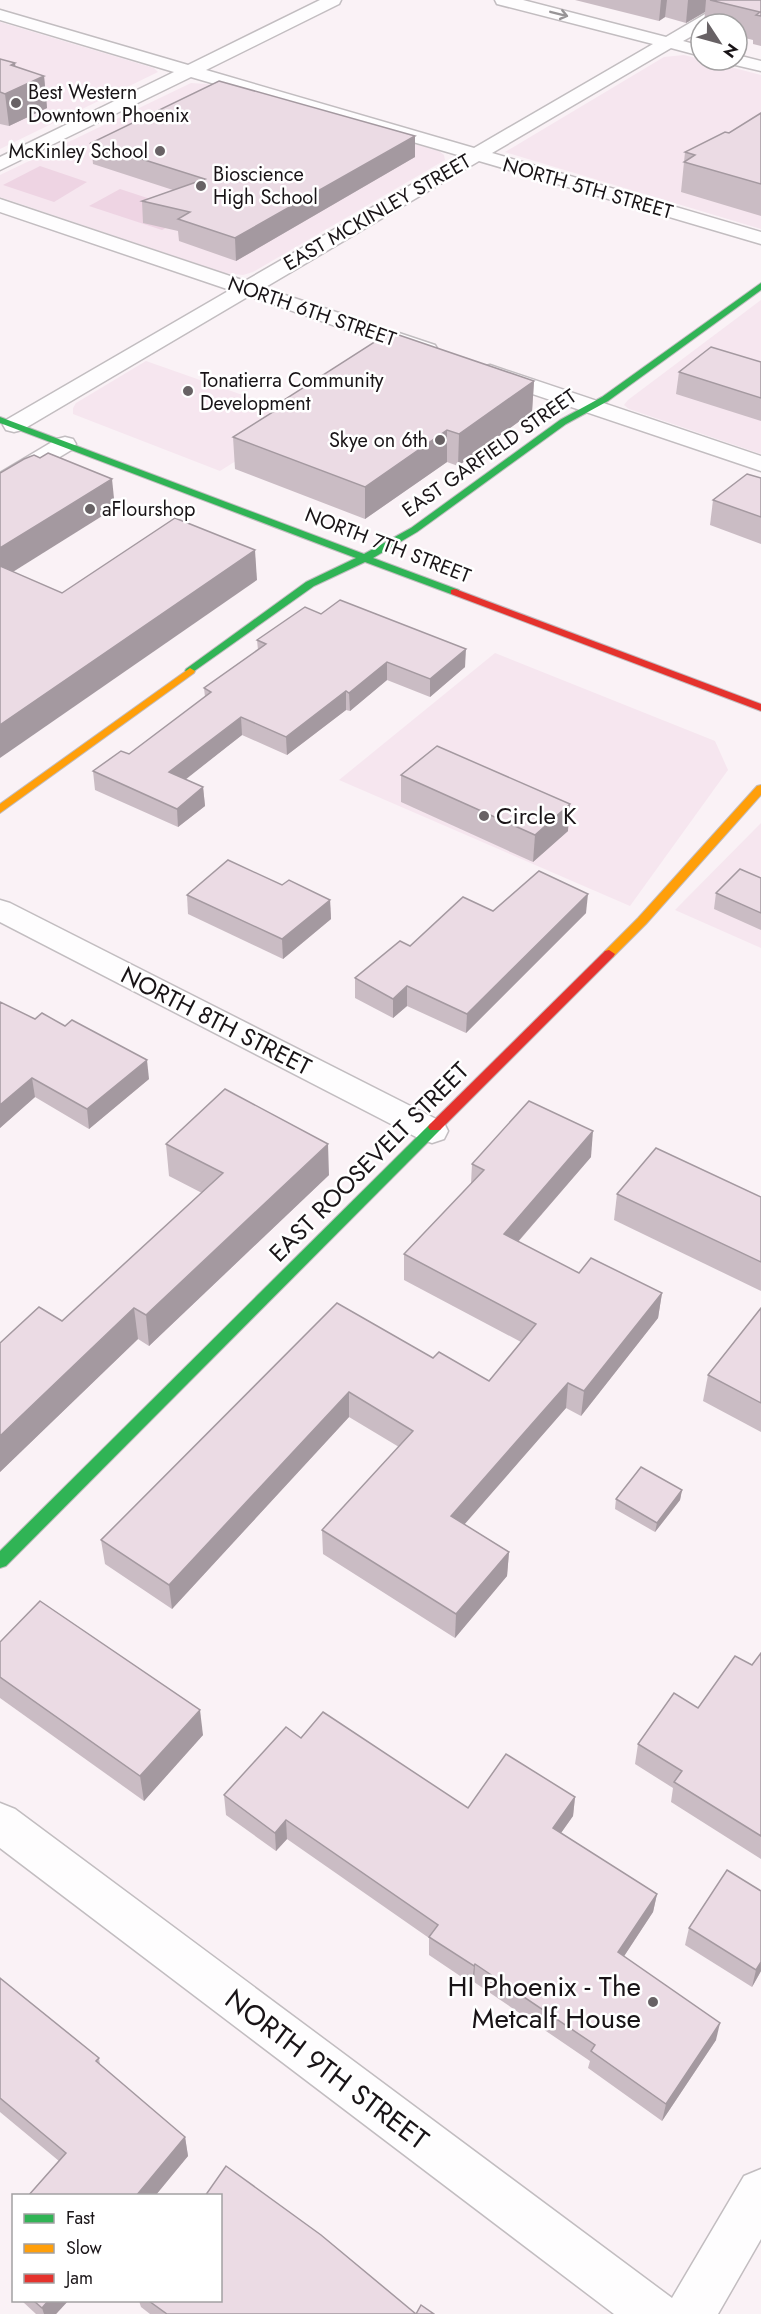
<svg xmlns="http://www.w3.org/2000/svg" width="761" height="2314" font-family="Jost,sans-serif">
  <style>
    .built { fill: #f6e6ef }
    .green { fill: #eed4e3 }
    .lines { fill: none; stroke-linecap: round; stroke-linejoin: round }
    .street-casing { stroke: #c2bdc0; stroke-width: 3 }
    .fast-casing { stroke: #c2bdc0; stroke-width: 2 }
    .slow-casing { stroke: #c2bdc0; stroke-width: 2 }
    .jam-casing { stroke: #c2bdc0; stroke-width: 2 }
    .street { fill: #fefdfe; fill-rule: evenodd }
    .fast { fill: #30b455; fill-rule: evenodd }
    .slow { fill: #ff9f0a; fill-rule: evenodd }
    .jam { fill: #e5322d; fill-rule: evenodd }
    .wall { fill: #cabcc4 }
    .shaded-wall { fill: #a499a0 }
    .building { fill: #ebdbe4; stroke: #a499a0; stroke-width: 1.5 }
    .oneway { stroke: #979496 }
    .poi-dot { fill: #686265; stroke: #fff; stroke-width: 2 }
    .labels { text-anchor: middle; stroke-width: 5; stroke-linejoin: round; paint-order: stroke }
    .far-poi-label { font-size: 20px; fill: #191417; stroke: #fff; text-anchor: start }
    .far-street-label { font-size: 20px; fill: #191417; stroke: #fff }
    .poi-label { font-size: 24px; fill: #191417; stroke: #fff; text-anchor: start }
    .street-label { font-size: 24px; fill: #191417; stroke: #fff }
    .near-poi-label { font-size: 28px; fill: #191417; stroke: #fff; text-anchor: end }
    .near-street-label { font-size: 28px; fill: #191417; stroke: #fff }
  </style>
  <rect width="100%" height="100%" fill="#faf2f6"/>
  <g class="built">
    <polygon points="0,22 154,68 158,72 0,149"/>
    <polygon points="684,55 761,75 761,229 505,152 664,57"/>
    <polygon points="191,83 207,84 439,151 444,155 445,160 253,272 243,275 224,273 0,197 0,175"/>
    <polygon points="761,300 761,454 629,409 624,405 628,400"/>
    <polygon points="146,361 305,417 220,471 73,414 73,408 76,403"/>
    <polygon points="495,653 715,741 728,770 630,906 339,780"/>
    <polygon points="761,823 761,948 675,910"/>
  </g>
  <g class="green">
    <polygon points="40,166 87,182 54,202 3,185"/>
    <polygon points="120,189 193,213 162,230 89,206"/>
  </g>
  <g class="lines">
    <g class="street-casing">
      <g id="street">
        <polygon points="320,0 341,0 339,4 206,70 474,148 653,44 497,4 495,0 523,0 666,37 729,0 749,0 712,24 701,24 701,31 683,41 701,46 701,56 671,48 492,153 761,232 761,244 479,161 264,288 435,345 438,350 435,355 427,356 419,355 249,296 22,430 14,432 6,430 3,425 6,420 230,290 0,212 0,199 245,281 461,156 191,77 0,170 0,157 174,72 0,20 0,10 188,65"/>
        <polygon points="737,55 761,61 761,71 731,64 728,60 737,60"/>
        <polygon points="490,365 761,456 761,471 482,377 479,372 482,367"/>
        <polygon points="65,437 73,439 76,444 73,449 8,488 0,490 0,473 57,439"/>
        <polygon points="0,900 10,903 444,1123 448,1131 444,1139 432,1143 420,1139 0,922"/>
        <polygon points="0,1803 15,1809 672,2298 744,2176 761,2169 761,2239 718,2314 614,2314 0,1848"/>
      </g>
    </g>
    <g class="fast-casing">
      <g id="fast">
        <polygon points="761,283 761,290 608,401 566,424 417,532 373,558 459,590 459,594 451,594 365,562 314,586 190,674 185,671 186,669 306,582 356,558 0,423 0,417 364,554 411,528 560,420 602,397"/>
        <polygon points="435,1122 440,1124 442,1127 440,1130 6,1566 0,1568 0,1551 430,1124"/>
      </g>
    </g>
    <g class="slow-casing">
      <g id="slow">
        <polygon points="190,668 195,671 194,673 0,813 0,804"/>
        <polygon points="761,785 761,795 646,924 613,957 605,957 603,954 605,951 638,918 757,786"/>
      </g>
    </g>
    <g class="jam-casing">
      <g id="jam">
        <polygon points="455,589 761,704 761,711 451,594 451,590"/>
        <polygon points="609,950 615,954 613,957 440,1130 430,1130 428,1127 430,1124 605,951"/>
      </g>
    </g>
    <use href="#street" class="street"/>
    <use href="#fast" class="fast"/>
    <use href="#slow" class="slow"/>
    <use href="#jam" class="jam"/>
  </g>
  <g class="wall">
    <polygon points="575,0 761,0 761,46 753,44 753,40 737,36 737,24 704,24 705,12 686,23 665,17 659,21"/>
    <polygon points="0,59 15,67 44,76 47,108 9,126 0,124"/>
    <polygon points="761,113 761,216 681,192 685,152 729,133"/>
    <polygon points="91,143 415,157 236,261 179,241 178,231 143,223 142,201 173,190 93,164"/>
    <polygon points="761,362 761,421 676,394 679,372"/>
    <polygon points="534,381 532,412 458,466 447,462 365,519 235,469 233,437 276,410 276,405"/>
    <polygon points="761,478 761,544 710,525 713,500"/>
    <polygon points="321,614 465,667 430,697 387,680 350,711 346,710 287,755 242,735 185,779 203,787 205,806 178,827 95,790 93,771 129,754 205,697 204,688 258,650 257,640"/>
    <polygon points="401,775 568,831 533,862 401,802"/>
    <polygon points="761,878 761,930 714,909 716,893"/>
    <polygon points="282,885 330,900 331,919 283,959 188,914 187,895"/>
    <polygon points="493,911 586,913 466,1033 407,1006 393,1018 355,998 355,978 410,946"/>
    <polygon points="0,1002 149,1079 89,1129 35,1097 0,1128"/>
    <polygon points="166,1144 329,1175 149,1346 138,1339 0,1472 0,1343 62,1321 202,1193 169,1176"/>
    <polygon points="591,1157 518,1242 579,1273 662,1293 658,1318 581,1416 566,1408 464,1524 509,1552 507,1576 455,1638 323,1554 322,1530 399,1447 349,1417 172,1609 105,1564 101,1540 337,1303 433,1358 489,1381 521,1342 404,1280 404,1254 471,1184 472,1164"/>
    <polygon points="617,1194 761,1197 761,1291 614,1220"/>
    <polygon points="761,1308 761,1432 703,1401 708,1375"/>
    <polygon points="682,1490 680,1500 655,1532 615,1509 616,1499"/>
    <polygon points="0,1642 203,1735 144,1801 0,1698"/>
    <polygon points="761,1653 761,1859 671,1802 673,1788 635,1764 638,1744 698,1708 752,1665"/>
    <polygon points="301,1738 468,1808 575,1797 573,1816 561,1833 657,1894 653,1912 624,1956 716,2040 662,2121 588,2068 590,2061 474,1982 472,1984 429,1955 429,1938 287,1839 276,1851 226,1815 224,1795"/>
    <polygon points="689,1928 761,1971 752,1987 685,1945"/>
    <polygon points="0,1978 99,2058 100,2065 185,2137 188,2156 155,2196 28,2196 59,2161 0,2112"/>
    <polygon points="22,2301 68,2301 56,2314 36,2314"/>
    <polygon points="139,2301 220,2301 434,2314 150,2314 141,2307"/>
  </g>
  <g class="shaded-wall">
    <polygon points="661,0 667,0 665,17 659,21"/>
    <polygon points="688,0 706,0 705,12 686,23"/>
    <polygon points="15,63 18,88 44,76 47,108 9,126 5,94 11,65"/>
    <polygon points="415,136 415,157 236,261 235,238"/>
    <polygon points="534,381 532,412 458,466 459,434"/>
    <polygon points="447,430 447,462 365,519 365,487"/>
    <polygon points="112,479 115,508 0,580 0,548"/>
    <polygon points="255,550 257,580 0,758 0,725"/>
    <polygon points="466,649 465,667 430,697 430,679"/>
    <polygon points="387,662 387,680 350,711 349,693"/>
    <polygon points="346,691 346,710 287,755 286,737"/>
    <polygon points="241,717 242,735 171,791 169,772"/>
    <polygon points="203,787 205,806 178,827 177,809"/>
    <polygon points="570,804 568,831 533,862 535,835"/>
    <polygon points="588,894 586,913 466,1033 467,1014"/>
    <polygon points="330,900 331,919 283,959 282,939"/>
    <polygon points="407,986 407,1006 393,1018 393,999"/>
    <polygon points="147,1060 149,1079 89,1129 87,1109"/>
    <polygon points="32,1078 35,1097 0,1128 0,1105"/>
    <polygon points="593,1131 591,1157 502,1260 504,1234"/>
    <polygon points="328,1144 329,1175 149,1346 146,1315"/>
    <polygon points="662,1293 658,1318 581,1416 584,1391"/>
    <polygon points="134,1308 138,1339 0,1472 0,1436"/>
    <polygon points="568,1383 566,1408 450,1541 451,1516"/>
    <polygon points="349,1392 349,1417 172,1609 169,1585"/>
    <polygon points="682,1490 680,1500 655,1532 657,1523"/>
    <polygon points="509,1552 507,1576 455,1638 456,1614"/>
    <polygon points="200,1710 203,1735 144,1801 140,1776"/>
    <polygon points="575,1797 573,1816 551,1847 553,1828"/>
    <polygon points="286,1820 287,1839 276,1851 275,1833"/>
    <polygon points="657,1894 653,1912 615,1970 618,1952"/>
    <polygon points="761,1962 761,1971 752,1987 756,1970"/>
    <polygon points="475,1964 474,1982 472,1984 474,1966"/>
    <polygon points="720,2023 716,2040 662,2121 666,2104"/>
    <polygon points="185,2137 188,2156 155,2196 136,2196"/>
    <polygon points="48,2301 68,2301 56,2314 44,2314 42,2308"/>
  </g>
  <g class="building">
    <polygon points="710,0 761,0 761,16 756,15 760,12"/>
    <polygon points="0,59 15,63 11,65 44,76 5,94 0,92"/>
    <polygon points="219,81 415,136 235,238 178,219 190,212 142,201 205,179 91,143"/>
    <polygon points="761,113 761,184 684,162 695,155 685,152 725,132 729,133"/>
    <polygon points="390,332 534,381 459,434 447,430 365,487 233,437 281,407 276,405"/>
    <polygon points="711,347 761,362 761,398 679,372"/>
    <polygon points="48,453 112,479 0,548 0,473 24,459 34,455 40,458"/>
    <polygon points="747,474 761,478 761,517 713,500"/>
    <polygon points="175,518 255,550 0,725 0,566 62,593"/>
    <polygon points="340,600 466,649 430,679 387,662 349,693 346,691 286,737 241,717 169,772 203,787 177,809 93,771 121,751 129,754 211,692 204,688 266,644 257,640 305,607 321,614"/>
    <polygon points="437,746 570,804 535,835 401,775"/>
    <polygon points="228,860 282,885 289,880 330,900 282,939 187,895"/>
    <polygon points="740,869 761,878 761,913 716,893"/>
    <polygon points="539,871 588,894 467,1014 407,986 393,999 355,978 400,941 410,946 463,897 493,911"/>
    <polygon points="0,1002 35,1019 42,1013 65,1026 72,1020 147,1060 87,1109 32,1078 0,1105"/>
    <polygon points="225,1089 328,1144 146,1315 134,1308 0,1436 0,1343 39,1307 62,1321 223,1173 166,1144"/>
    <polygon points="529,1101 593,1131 504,1234 579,1273 591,1258 662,1293 584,1391 568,1383 451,1516 509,1552 456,1614 322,1530 413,1431 349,1392 169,1585 101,1540 337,1303 433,1358 439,1352 489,1381 536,1324 404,1254 484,1170 472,1164"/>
    <polygon points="656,1148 761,1197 761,1262 617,1194"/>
    <polygon points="761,1308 761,1403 708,1375"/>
    <polygon points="641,1467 682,1490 657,1523 616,1499"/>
    <polygon points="40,1601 200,1710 140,1776 0,1677 0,1642"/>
    <polygon points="761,1653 761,1836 674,1782 682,1771 638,1744 674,1693 698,1708 735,1656 752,1665"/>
    <polygon points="323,1712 468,1808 506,1754 575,1797 553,1828 657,1894 618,1952 720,2023 666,2104 591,2051 595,2045 475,1964 474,1966 429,1937 438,1925 286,1820 275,1833 224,1795 286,1727 301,1738"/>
    <polygon points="727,1870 761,1891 761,1962 756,1970 689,1928"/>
    <polygon points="0,1978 99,2058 96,2061 185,2137 136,2196 28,2196 66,2153 0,2098"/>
    <polygon points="226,2166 321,2235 416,2314 421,2305 434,2314 167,2314 149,2301 220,2301 220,2196 205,2196"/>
    <polygon points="34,2301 48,2301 42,2308"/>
  </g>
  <defs><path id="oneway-shaft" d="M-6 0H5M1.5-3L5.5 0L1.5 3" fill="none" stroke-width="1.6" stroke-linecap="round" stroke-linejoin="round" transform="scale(1.5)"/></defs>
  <use class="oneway" href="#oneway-shaft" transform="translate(559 14) rotate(14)"/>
  <g class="poi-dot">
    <circle cx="16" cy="103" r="6"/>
    <circle cx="160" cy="151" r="6"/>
    <circle cx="201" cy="186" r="6"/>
    <circle cx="188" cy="391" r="6"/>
    <circle cx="440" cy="440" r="6"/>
    <circle cx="90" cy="509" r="6"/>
    <circle cx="484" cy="816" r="6"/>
    <circle cx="653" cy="2002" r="6"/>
  </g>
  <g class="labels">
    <g class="far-poi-label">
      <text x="28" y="99">Best Western<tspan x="28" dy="23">Downtown Phoenix</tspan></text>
      <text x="148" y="158" text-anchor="end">McKinley School</text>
      <text x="213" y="181">Bioscience<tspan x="213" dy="23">High School</tspan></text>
      <text x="200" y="387">Tonatierra Community<tspan x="200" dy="23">Development</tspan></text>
      <text x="428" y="447" text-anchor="end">Skye on 6th</text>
      <text x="102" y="516">aFlourshop</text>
    </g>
    <g class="far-street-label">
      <text transform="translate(588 188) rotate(16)" y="7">NORTH 5TH STREET</text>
      <text transform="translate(377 212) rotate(-30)" y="7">EAST MCKINLEY STREET</text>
      <text transform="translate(312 311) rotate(19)" y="7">NORTH 6TH STREET</text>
      <text transform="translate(489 453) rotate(-35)" y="7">EAST GARFIELD STREET</text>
      <text transform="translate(388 545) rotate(21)" y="7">NORTH 7TH STREET</text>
    </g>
    <g class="poi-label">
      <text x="496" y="824">Circle K</text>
    </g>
    <g class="street-label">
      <text transform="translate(216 1021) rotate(27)" y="8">NORTH 8TH STREET</text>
      <text transform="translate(369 1162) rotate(-45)" y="8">EAST ROOSEVELT STREET</text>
    </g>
    <g class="near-poi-label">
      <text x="641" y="1996">HI Phoenix - The<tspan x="641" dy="32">Metcalf House</tspan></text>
    </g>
    <g class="near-street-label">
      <text transform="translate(327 2069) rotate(37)" y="10">NORTH 9TH STREET</text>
    </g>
  </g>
  <rect x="12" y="2194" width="210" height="108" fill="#ffffff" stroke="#a3a1a2" stroke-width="1.5"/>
  <rect x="24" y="2214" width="30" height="9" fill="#30b455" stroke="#a3a1a2" stroke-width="1.5"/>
  <text x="66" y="2224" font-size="18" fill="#191417">Fast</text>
  <rect x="24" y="2244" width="30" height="9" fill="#ff9f0a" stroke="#a3a1a2" stroke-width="1.5"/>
  <text x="66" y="2254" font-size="18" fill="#191417">Slow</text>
  <rect x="24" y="2274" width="30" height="9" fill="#e5322d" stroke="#a3a1a2" stroke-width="1.5"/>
  <text x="66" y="2284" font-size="18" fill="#191417">Jam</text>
  <g transform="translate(719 42) rotate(126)"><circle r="28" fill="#ffffff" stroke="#a3a1a2" stroke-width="1.5"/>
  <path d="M0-4.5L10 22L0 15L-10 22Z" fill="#686265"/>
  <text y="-9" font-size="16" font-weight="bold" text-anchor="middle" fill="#191417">N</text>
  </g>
</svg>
